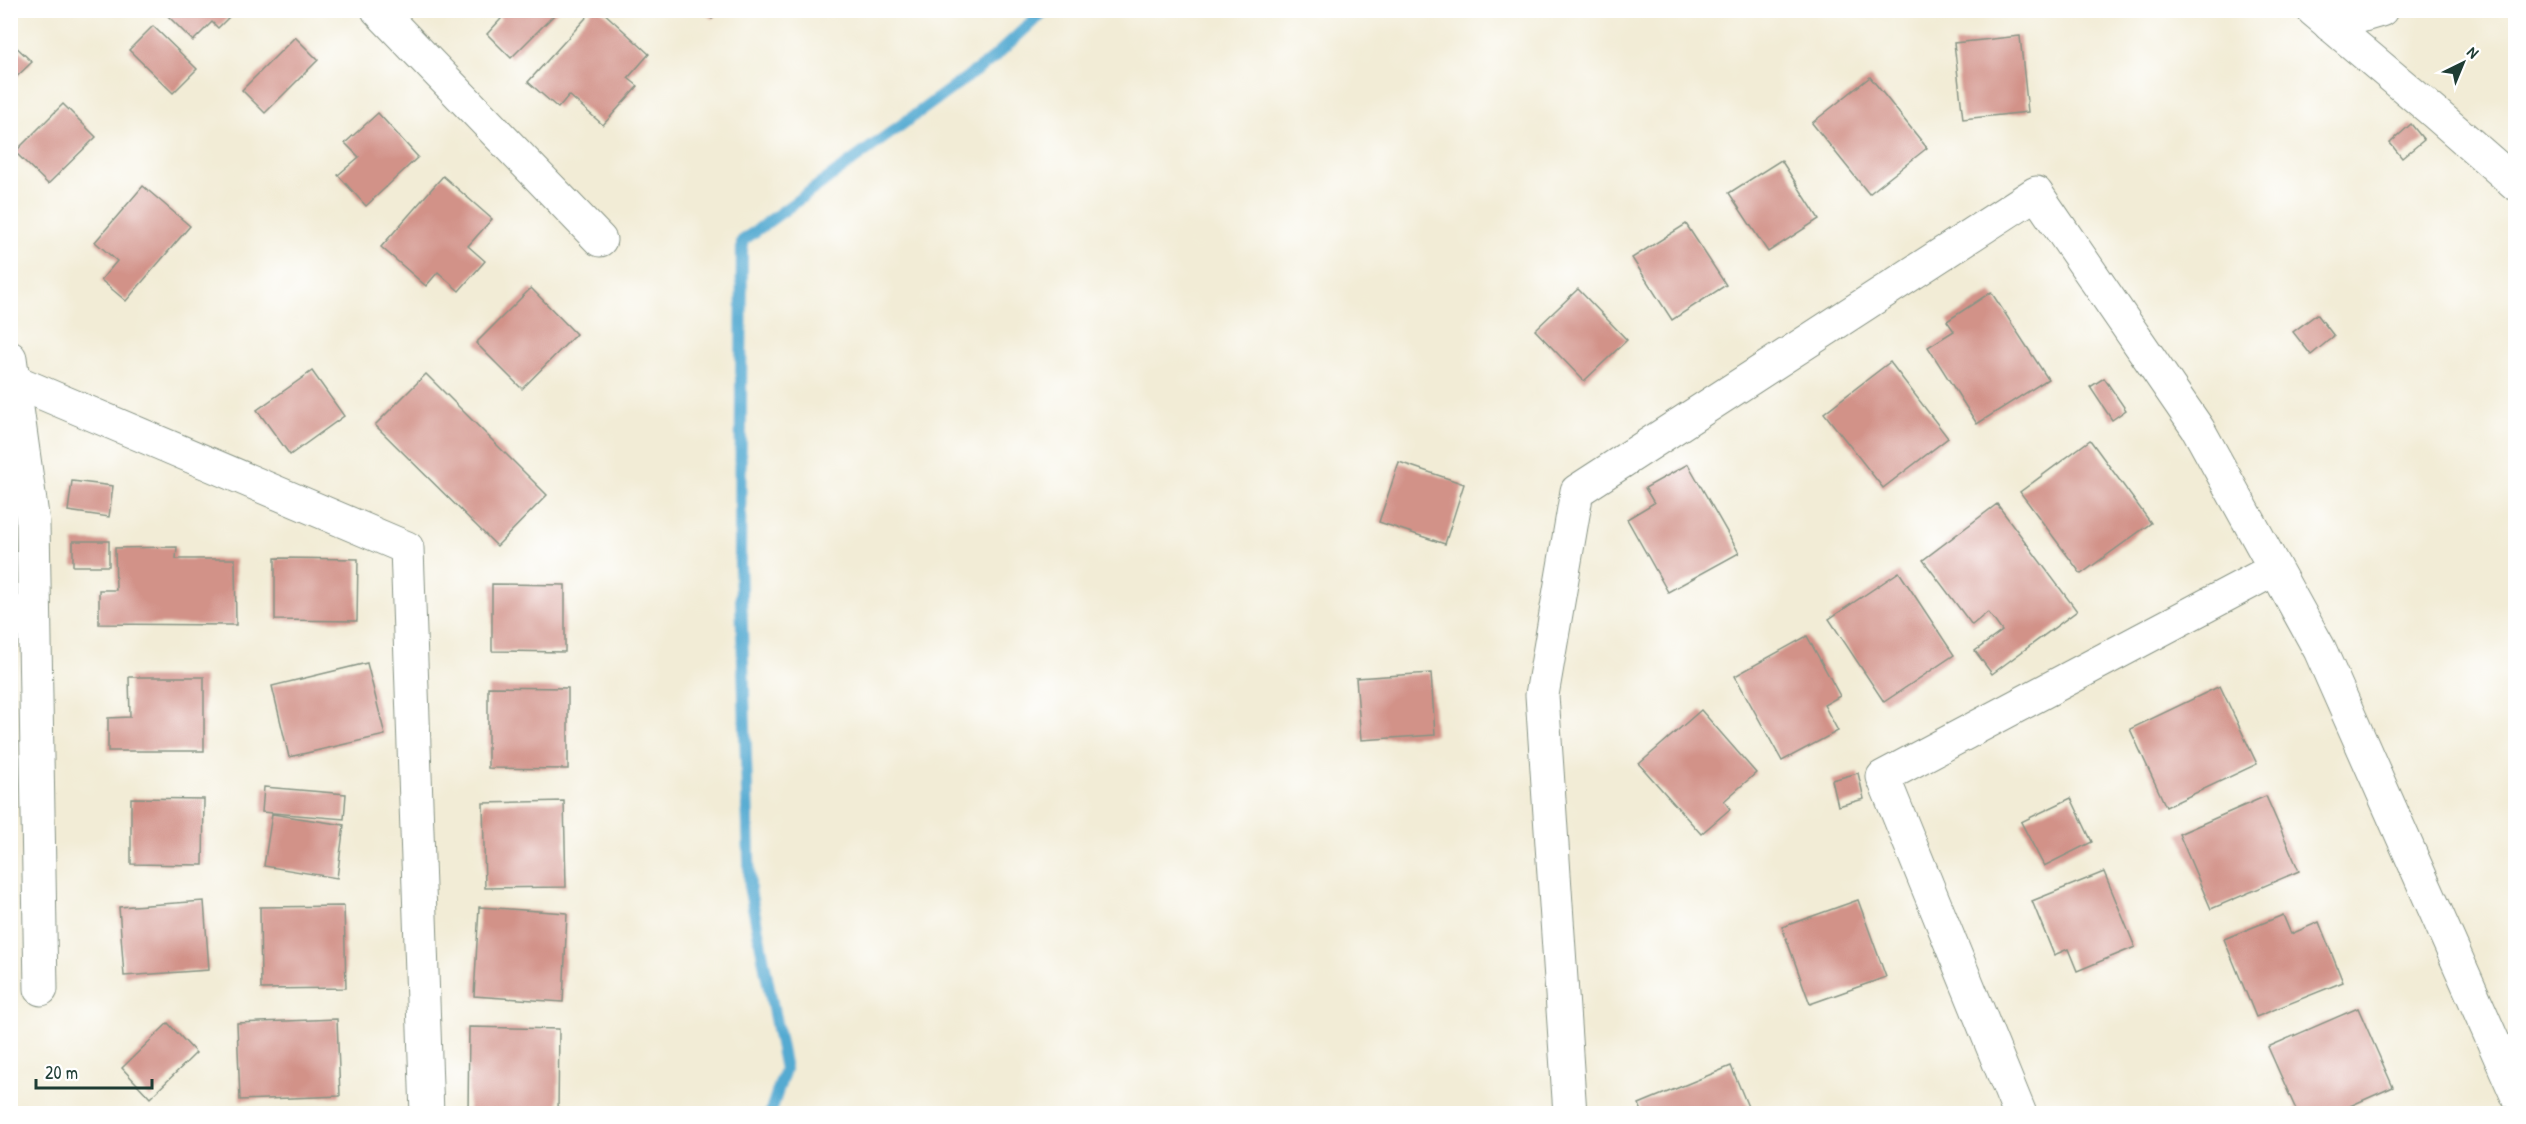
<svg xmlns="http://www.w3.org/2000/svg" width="2526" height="1124" font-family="'Patrick Hand',sans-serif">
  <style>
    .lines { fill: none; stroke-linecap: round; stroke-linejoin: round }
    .stream { stroke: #55aad1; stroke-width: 12 }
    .building { fill: #d29288 }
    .street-casing { stroke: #889485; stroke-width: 35 }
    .street { stroke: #fff; stroke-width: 33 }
  </style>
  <rect width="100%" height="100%" fill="#fff"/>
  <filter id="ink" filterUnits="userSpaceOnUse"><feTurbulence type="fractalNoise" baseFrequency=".0167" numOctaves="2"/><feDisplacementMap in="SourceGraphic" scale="12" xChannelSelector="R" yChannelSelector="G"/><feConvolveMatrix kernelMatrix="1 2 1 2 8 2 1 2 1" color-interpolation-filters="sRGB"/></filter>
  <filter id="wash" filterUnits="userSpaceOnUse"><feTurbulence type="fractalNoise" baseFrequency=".008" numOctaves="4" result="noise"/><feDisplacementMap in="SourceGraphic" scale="24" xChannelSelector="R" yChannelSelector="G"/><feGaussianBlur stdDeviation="1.35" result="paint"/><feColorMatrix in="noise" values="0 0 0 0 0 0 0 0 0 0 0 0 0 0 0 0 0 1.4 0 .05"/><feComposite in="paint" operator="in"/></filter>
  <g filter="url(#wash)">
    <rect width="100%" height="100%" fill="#f2ecd6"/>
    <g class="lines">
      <polyline class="stream" points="770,1114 785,1069 750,891 740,563 742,241 992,59 1045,10"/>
    </g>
    <g id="blocks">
      <g class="building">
        <polygon points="162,10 236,10 218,28 212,22 193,41"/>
        <polygon points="493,10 559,10 511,58 487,34 501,19"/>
        <polygon points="593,10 601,10 649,54 628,78 638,86 603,125 569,95 558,108 528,82"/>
        <polygon points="703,10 721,10 712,19"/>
        <polygon points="153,26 197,69 173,93 129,50"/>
        <polygon points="2020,36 2028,112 1963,119 1954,43"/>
        <polygon points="295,37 318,60 265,113 242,90"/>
        <polygon points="10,41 32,62 10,83"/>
        <polygon points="1870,77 1927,148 1869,194 1812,123"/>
        <polygon points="63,104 96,137 48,184 15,152"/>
        <polygon points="378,113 418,157 366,206 338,175 359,157 345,143"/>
        <polygon points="2411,124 2424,140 2402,158 2390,143"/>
        <polygon points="1781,160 1819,219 1768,252 1729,193"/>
        <polygon points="443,176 492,219 468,246 485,261 459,291 438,272 426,286 381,247"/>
        <polygon points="143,186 190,226 126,301 101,280 117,261 95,242"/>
        <polygon points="1686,224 1726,285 1672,320 1632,258"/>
        <polygon points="531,288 576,334 522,389 476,343"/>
        <polygon points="1578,289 1627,340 1584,381 1535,330"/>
        <polygon points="1991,292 2048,379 1977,424 1928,347 1954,331 1947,321"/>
        <polygon points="2317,314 2334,336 2311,355 2293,332"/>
        <polygon points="1890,362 1948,438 1883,488 1824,413"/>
        <polygon points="312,371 344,416 290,455 257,410"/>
        <polygon points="426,374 547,495 497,546 375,425"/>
        <polygon points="2104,378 2126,410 2112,420 2090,387"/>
        <polygon points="2090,440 2151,523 2081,574 2020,492"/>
        <polygon points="1399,462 1464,484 1445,544 1379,522"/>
        <polygon points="1688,464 1739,553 1668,592 1627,519 1654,503 1645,488"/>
        <polygon points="72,481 113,486 109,517 68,511"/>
        <polygon points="1997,504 2077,611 1992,674 1975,651 2002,631 1988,612 1972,625 1923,560"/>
        <rect x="73" y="541" width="36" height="25"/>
        <polygon points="177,547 176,559 235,559 236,625 99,624 99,590 116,590 115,548"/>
        <polygon points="275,558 358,559 357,621 275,620"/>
        <polygon points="1899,572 1954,655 1884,702 1829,619"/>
        <polygon points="492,584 565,585 565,652 492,651"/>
        <polygon points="1807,636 1840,696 1824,705 1838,731 1782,761 1735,676"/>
        <polygon points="367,663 385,735 289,757 272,686"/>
        <polygon points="1431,673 1435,735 1361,740 1356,678"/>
        <polygon points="129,677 204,677 204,751 108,751 108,718 130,717"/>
        <polygon points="2220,686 2257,764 2166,807 2130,729"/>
        <polygon points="488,687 568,688 568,769 488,768"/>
        <polygon points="1701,710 1756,773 1724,801 1730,809 1701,834 1639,764"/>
        <polygon points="1858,773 1864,799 1838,806 1832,780"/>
        <polygon points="264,787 346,794 344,819 262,812"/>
        <polygon points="2266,796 2299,871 2211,909 2179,834"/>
        <polygon points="131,798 204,799 203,865 131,864"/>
        <polygon points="2071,798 2092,842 2044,866 2021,822"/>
        <polygon points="564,801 566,887 485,888 483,803"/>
        <polygon points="272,814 344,825 337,878 264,866"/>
        <polygon points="2104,872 2135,947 2077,971 2068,949 2054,955 2032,901"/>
        <polygon points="1858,900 1886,977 1810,1004 1782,927"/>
        <polygon points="204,901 209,970 124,976 119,907"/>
        <polygon points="344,906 346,988 261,989 260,907"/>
        <polygon points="479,907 567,913 563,1002 474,996"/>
        <polygon points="2283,915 2291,934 2319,922 2343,982 2256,1017 2224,939"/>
        <polygon points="2358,1008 2393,1087 2332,1114 2298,1114 2268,1047"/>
        <polygon points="337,1019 340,1096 240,1100 237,1023"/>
        <polygon points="168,1023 196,1053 150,1098 122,1068"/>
        <polygon points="469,1027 559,1029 558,1114 468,1114"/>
        <polygon points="1731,1066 1751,1114 1643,1114 1639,1104"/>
      </g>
    </g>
  </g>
  <g filter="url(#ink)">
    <use href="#blocks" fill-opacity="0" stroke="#889485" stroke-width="1.5"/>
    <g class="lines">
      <g class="street-casing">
        <g id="street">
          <polyline points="378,10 600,240"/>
          <polyline points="2313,10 2435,113 2516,184"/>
          <polyline points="2330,25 2381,10"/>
          <polyline points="10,358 33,523 41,989"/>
          <polyline points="14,381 407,548 427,1114"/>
          <polyline points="1570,1114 1542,695 1577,491 2036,193 2198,429 2320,650 2516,1093"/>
          <polyline points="2020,1114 1883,777 2275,569"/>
        </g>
      </g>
      <use href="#street" class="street"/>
    </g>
  </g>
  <rect width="2526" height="1124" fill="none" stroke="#fff" stroke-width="36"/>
  <g transform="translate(2463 63) rotate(43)" stroke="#ffffff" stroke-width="4.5" paint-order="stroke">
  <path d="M0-4.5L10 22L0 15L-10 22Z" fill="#1f3d34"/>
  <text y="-9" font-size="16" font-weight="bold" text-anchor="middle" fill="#1f3d34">N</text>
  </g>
  <path d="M36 1079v9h116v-9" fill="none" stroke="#1f3d34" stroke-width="3"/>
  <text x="45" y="1079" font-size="18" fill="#1f3d34" stroke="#ffffff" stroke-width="4.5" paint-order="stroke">20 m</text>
</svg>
